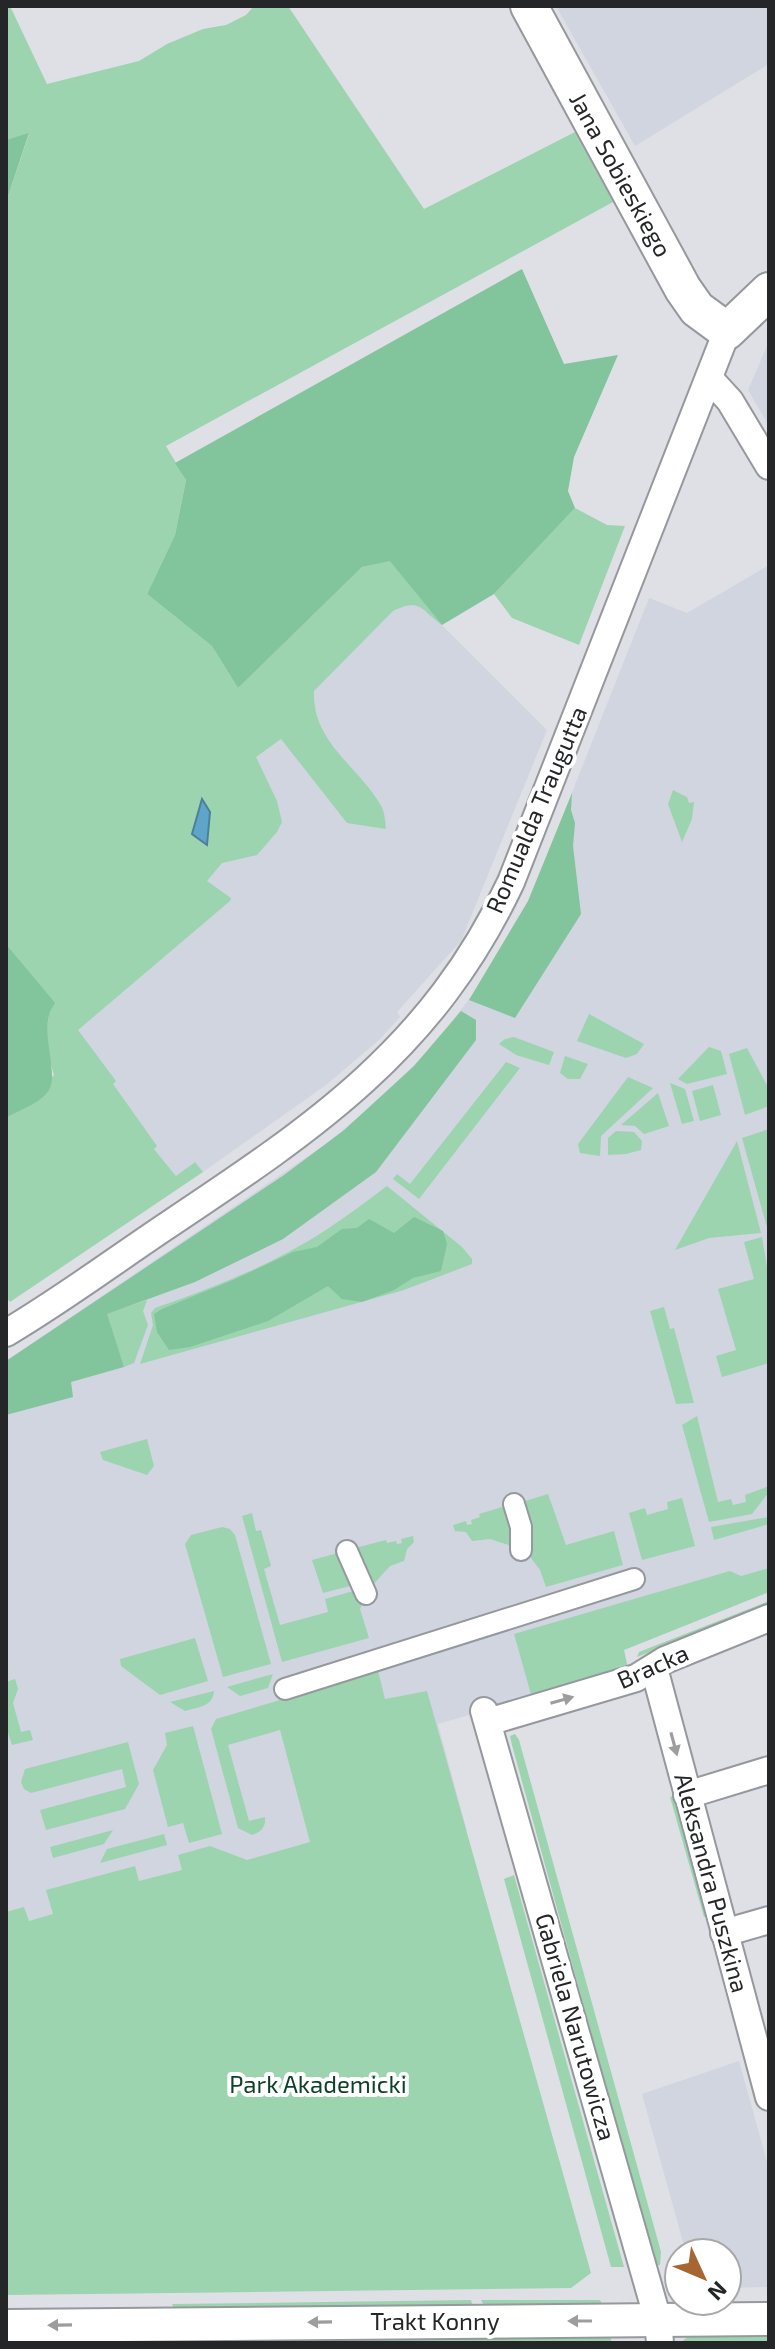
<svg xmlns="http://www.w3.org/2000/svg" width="775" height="2349" font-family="'Exo 2',sans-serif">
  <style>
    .built { fill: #d0d5e0 }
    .green { fill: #9cd4b0 }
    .forest { fill: #82c49c }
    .water { fill: #5ea5ca; stroke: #4d7f99; stroke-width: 2 }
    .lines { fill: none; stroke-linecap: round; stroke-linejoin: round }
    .pedestrian-casing { stroke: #95989c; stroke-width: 24 }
    .minor-casing { stroke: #95989c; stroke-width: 30 }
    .tertiary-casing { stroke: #95989c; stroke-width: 36 }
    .secondary-casing { stroke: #95989c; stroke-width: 40 }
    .pedestrian { stroke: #fff; stroke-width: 20 }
    .minor { stroke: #fff; stroke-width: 26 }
    .tertiary { stroke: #fff; stroke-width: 32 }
    .secondary { stroke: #fff; stroke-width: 36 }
    .oneway { fill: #9d9d9e }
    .labels { text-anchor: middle; stroke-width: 8; stroke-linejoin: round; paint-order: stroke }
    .street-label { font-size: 24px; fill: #252628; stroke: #fff }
    .park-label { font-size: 24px; fill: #0d4227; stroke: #fff }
  </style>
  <rect width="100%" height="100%" fill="#dee0e5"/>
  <g class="built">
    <polygon points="556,6 769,6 769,64 635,146"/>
    <polygon points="769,341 769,426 748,390"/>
    <polygon points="390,560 442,625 547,730 461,941 397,1012 400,1017 379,1040 326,1085 203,1172 194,1162 177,1177 154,1149 156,1146 54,1003 6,944 6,678"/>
    <polygon points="769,565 769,1592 624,1650 628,1669 438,1724 467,1831 6,1955 6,1361 323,1146 375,1104 435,1044 478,987 529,901 649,598 687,613"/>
    <polygon points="739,2061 769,2169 769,2287 727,2288 727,2253 686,2253 642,2094"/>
  </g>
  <g class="green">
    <path d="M6,6H10L47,84L139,61L167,44L203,29L226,25L246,15L254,6H288L424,209L575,132L613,202L166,446L186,480L175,535L147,594L212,646L238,688L362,567L390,560L442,625C422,611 421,597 393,611L314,691C312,742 357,765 380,804C385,811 385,821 386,829L347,823L281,739L256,757L277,801L282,822L277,832L257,855L222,863L207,881L231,898L230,901L78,1030L116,1081L113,1084L157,1146L154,1149L176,1176L195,1162L203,1172L10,1302L6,1297V1118L18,1110L54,1075C48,1054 42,1023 54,1003L6,944V202L29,134L6,140Z"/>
    <polygon points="575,508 607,525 625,526 579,645 512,618 494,594"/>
    <polygon points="673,790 687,797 689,803 694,802 692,819 682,842 668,804"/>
    <polygon points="589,1014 644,1044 637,1054 626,1058 577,1041"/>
    <polygon points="514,1037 554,1052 549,1065 516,1055 499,1044 505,1039"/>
    <polygon points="709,1047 721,1051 727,1074 687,1084 678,1079"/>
    <polygon points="747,1048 769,1089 769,1106 745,1115 729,1054"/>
    <polygon points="565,1056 588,1064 580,1079 568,1079 560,1073"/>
    <polygon points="506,1062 520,1068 419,1199 393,1179 397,1174 410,1184"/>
    <polygon points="628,1077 653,1088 601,1136 600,1156 580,1153 578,1144"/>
    <polygon points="670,1083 685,1089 694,1121 682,1124"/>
    <polygon points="713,1085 721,1115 700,1121 692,1091"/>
    <polygon points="658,1093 669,1126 644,1134 635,1126 621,1125"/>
    <polygon points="769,1129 769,1230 768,1231 742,1138"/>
    <polygon points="616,1131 634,1132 642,1141 641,1150 626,1154 608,1155 608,1138"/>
    <polygon points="737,1141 761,1233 709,1238 675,1250"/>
    <path d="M387,1186L462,1247L472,1259V1264L404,1290L140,1364L153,1325L151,1313L155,1308C213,1288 274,1264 326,1230C347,1216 367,1201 387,1186Z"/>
    <polygon points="762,1237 769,1279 769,1363 722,1377 716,1356 736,1350 718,1289 754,1279 744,1242"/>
    <polygon points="147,1300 143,1311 148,1325 134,1363 124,1367 106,1314"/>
    <polygon points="664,1307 670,1329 674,1328 694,1403 676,1404 650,1311"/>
    <polygon points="697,1416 718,1502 731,1499 733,1505 746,1502 745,1495 769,1486 769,1492 752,1514 709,1522 682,1425"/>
    <polygon points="147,1439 154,1466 147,1475 103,1460 100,1452"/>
    <polygon points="548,1494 566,1545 614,1531 623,1565 546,1587 540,1570 528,1554 522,1502"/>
    <polygon points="682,1498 695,1546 642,1560 629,1513 645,1508 647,1515 668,1509 667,1502"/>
    <polygon points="509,1505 515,1547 490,1539 472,1541 466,1532 455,1531 453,1525 466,1521 467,1525 472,1524 471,1520 480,1517 479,1514"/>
    <polygon points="252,1513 256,1531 261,1530 271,1566 264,1569 280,1625 328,1612 325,1599 357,1590 364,1600 360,1609 369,1638 282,1662 242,1516"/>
    <polygon points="769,1517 769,1524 714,1540 711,1527"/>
    <polygon points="222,1527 230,1529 235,1535 271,1664 223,1677 185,1544 191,1535"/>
    <polygon points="413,1536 414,1542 407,1549 404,1561 390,1566 371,1587 355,1548 386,1540 387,1543 396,1541 397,1544 402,1543 401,1539"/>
    <polygon points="342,1552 354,1585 323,1593 312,1560"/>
    <polygon points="769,1568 769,1592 624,1650 628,1669 532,1698 514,1634 730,1571 741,1576"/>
    <polygon points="769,1601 769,1605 637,1657 639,1652"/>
    <polygon points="195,1638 208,1681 160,1695 121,1666 120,1659"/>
    <path d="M378,1671L385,1699L427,1691L591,2273L571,2288L6,2295V1912L24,1907L29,1921L53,1914L46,1890L135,1866L139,1881L182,1870L178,1855L210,1846L247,1860L310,1842L280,1730L228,1745L249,1821L265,1817C266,1827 261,1832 252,1835L238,1828L211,1729L216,1719Z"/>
    <polygon points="273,1674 268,1688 240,1696 227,1687"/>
    <polygon points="15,1679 18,1689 13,1703 21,1732 30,1730 33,1740 12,1745 6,1727 6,1682"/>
    <path d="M214,1691C213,1707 198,1707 185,1711L170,1702Z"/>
    <polygon points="193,1726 222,1834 189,1843 183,1823 168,1827 153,1770 167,1745 165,1733"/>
    <polygon points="515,1734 519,1740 661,2252 660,2265 655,2265 512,1745 510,1736"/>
    <polygon points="128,1742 139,1784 125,1809 46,1830 40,1810 126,1787 122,1769 31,1793 24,1789 21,1782 25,1769"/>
    <polygon points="674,1796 707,1916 704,1917 670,1797"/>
    <polygon points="113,1830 104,1844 53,1858 50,1847"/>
    <polygon points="164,1834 167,1845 100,1863 107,1849"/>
    <polygon points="514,1875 624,2267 611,2267 504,1879"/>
    <polygon points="471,2300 474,2311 175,2312 172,2304"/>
    <polygon points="481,2300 600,2300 605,2309 486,2309"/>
    <polygon points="694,2332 769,2332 769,2343 680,2343"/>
    <polygon points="611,2333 611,2343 6,2343 6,2341"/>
  </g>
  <g class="forest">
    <polygon points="29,133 6,202 6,140"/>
    <polygon points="522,269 564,364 618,355 574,457 568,491 575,508 494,594 442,625 390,561 362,567 238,688 212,646 147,594 175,535 186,480 175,463"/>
    <polygon points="572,793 571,810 575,823 573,846 581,914 515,1018 469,1000 528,901"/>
    <path d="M6,944L55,1003C36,1028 60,1070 49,1090C41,1103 19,1110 6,1118Z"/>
    <polygon points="461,1011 476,1020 476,1040 376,1172 283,1239 195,1282 107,1314 124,1367 71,1382 73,1397 6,1415 6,1361 284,1175 343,1131 414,1066"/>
    <polygon points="414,1217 443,1231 447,1244 441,1271 413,1278 394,1290 362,1302 342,1299 328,1286 268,1321 190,1347 169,1350 157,1332 154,1314 162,1309 233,1280 293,1252 317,1247 342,1229 357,1228 369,1219 394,1233"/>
  </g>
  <polygon class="water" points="202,799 210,812 207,845 192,834"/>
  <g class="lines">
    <g class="pedestrian-casing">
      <g id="pedestrian">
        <polyline points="514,1504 521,1527 521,1550"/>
        <polyline points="347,1551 366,1594"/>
        <polyline points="285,1689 634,1579"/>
      </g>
    </g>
    <g class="minor-casing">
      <g id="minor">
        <polyline points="709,378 730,401 769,466"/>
        <path d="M6,1333C62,1300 114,1261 168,1225C315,1127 433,1048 511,882L727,331"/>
        <polyline points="654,1668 769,2097"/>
        <polyline points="484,1711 658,2320 660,2343"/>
        <polyline points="488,1722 636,1678 665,1660 769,1618"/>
        <polyline points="687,1795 769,1770"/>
        <polyline points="724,1933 769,1920"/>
      </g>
    </g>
    <g class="tertiary-casing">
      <polyline id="tertiary" points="6,2326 769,2319"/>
    </g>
    <g class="secondary-casing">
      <polyline id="secondary" points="529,6 683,289 697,309 727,331 769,291"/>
    </g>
    <use href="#pedestrian" class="pedestrian"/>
    <use href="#minor" class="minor"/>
    <use href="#tertiary" class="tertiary"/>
    <use href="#secondary" class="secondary"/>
  </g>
  <defs><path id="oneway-solid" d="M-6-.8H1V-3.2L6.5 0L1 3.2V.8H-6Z" transform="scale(2)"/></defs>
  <g class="oneway">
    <use href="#oneway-solid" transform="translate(562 1700) rotate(-16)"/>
    <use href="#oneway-solid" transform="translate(674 1744) rotate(75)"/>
    <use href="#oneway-solid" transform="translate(580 2321) rotate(180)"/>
    <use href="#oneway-solid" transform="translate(320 2322) rotate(179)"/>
    <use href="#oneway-solid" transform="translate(60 2325) rotate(179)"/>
  </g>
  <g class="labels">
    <g class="street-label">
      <text transform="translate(620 175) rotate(61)" y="8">Jana Sobieskiego</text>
      <text transform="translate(537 810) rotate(-67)" y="8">Romualda Traugutta</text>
      <text transform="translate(653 1667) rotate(-24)" y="8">Bracka</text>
      <text transform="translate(711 1883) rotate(75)" y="8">Aleksandra Puszkina</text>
      <text transform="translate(575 2027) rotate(74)" y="8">Gabriela Narutowicza</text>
      <text x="435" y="2330">Trakt Konny</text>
    </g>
    <g class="park-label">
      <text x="318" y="2093">Park Akademicki</text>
    </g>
  </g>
  <rect width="775" height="2349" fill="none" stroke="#252628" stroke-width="16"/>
  <g transform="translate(703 2277) rotate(134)"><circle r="38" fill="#ffffff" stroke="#a8a8a9" stroke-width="2"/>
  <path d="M0-6L14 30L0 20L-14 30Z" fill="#a76631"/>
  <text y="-12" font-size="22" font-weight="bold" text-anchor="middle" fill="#252628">N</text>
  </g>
</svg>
